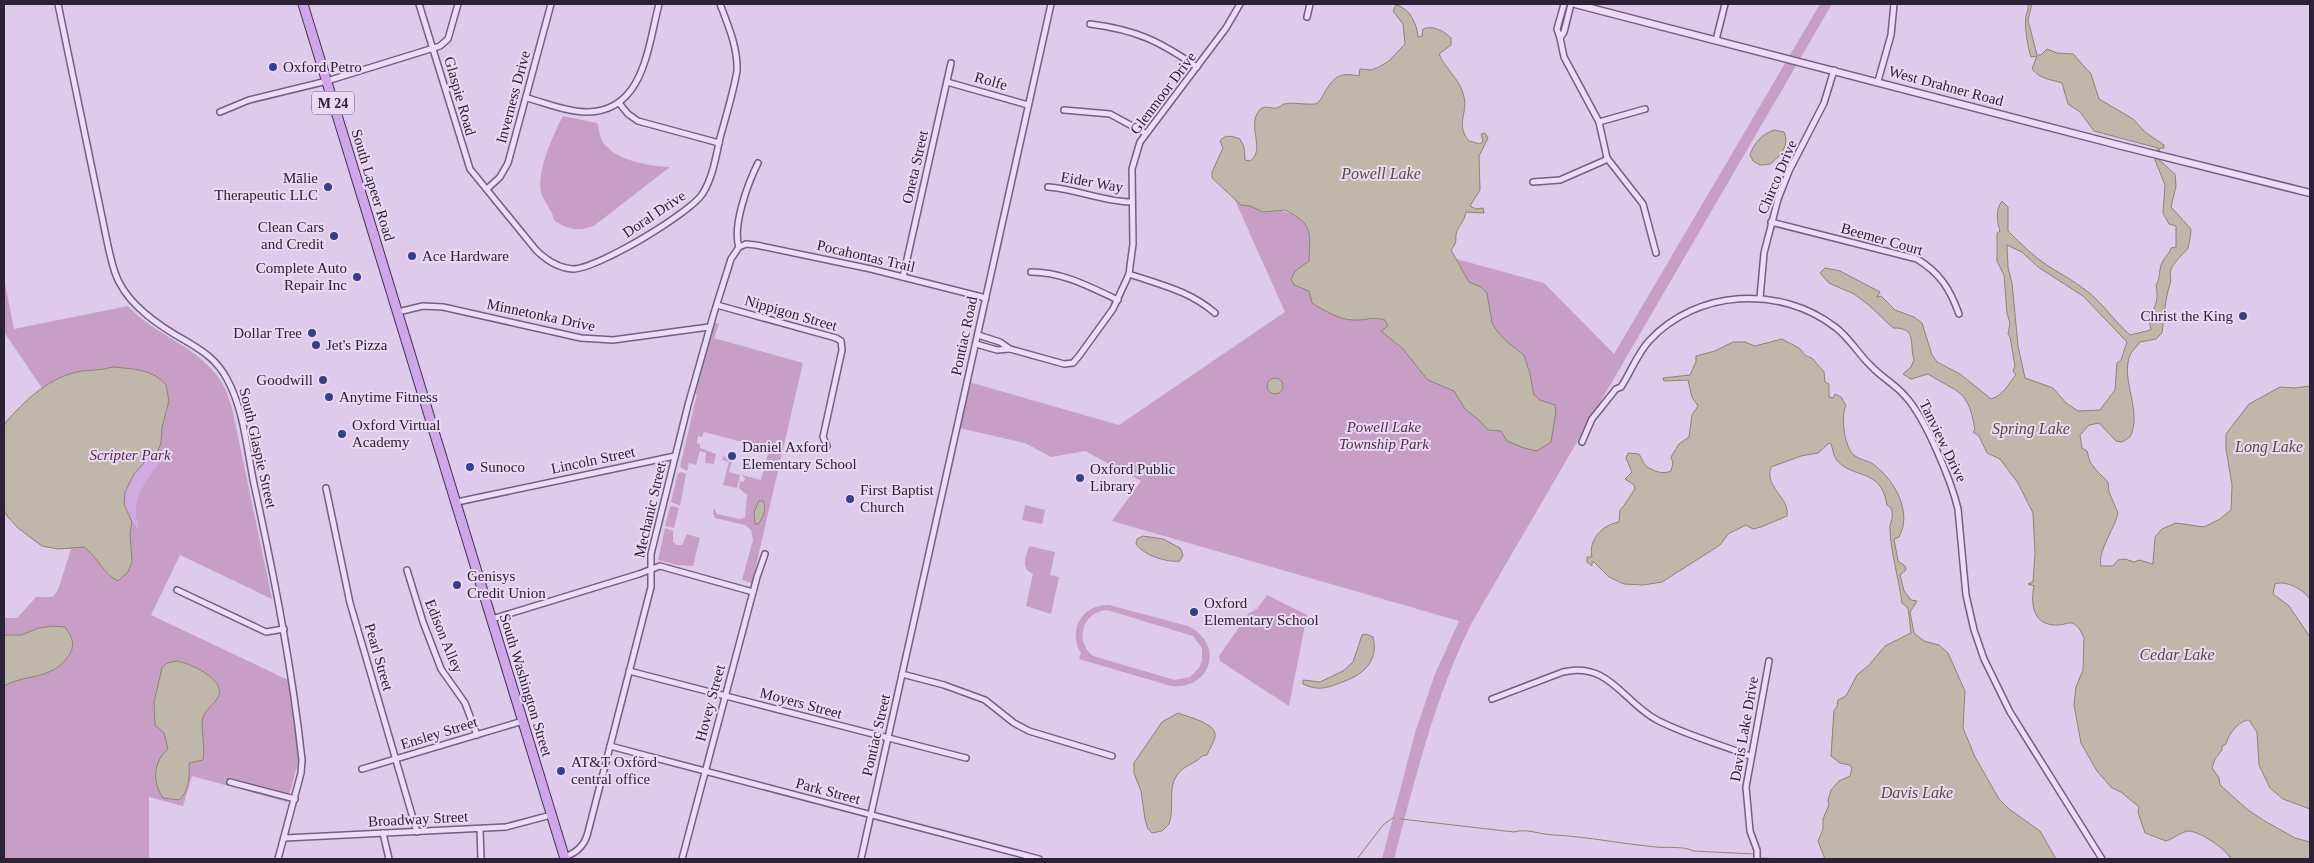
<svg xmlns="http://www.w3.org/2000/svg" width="2314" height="863" font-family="'Times New Roman',serif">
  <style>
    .green { fill: #c79fc6; fill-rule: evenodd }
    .sand { fill: #cfabe2 }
    .water { fill: #bfb7aa; stroke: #8d8471; fill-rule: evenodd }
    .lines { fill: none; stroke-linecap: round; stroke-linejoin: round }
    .stream { stroke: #8d8471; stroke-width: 1 }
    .minor-casing { stroke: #716085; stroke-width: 8 }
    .tertiary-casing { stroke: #716085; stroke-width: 9 }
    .primary-casing { stroke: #403453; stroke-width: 11 }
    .minor { stroke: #ecdcf6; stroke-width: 5 }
    .tertiary { stroke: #ecdcf6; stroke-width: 6 }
    .primary { stroke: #cfa7e8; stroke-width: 9 }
    .poi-dot { fill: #373e8d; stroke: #e9d9f2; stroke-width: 2 }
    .labels { text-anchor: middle; stroke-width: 4; stroke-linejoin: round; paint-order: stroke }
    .shield { fill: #e9d9f2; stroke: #64596f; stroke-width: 1 }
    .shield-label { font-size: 14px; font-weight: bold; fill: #2b2237 }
    .poi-label { font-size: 15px; fill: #2b2237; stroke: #e9d9f2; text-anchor: start }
    .street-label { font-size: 15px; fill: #2b2237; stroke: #e9d9f2 }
    .park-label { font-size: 15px; font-style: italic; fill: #512b4a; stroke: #e9d9f2 }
    .water-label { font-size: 16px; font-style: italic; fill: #555033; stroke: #e9d9f2 }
  </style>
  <rect width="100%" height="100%" fill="#decaea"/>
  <g class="green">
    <path d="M1820,4H1832L1471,624C1434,700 1415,779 1394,859H1382L1415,733L1435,674L1459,621L1112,521L1141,481L1085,451L1051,457L1025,443L959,428L969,382L1119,425L1285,312L1234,198L1544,283L1614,354Z"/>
    <path d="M563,116L597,123C599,129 600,139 605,145C619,161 649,166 670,167L595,225C581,232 567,230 554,220C552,209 544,203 541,192C536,173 554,133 563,116Z"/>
    <path d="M4,279L14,329L128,306C155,336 201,347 222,383C227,391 229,400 232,408L272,599L180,555L151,615L288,680L300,741L304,742L287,802L192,776L183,806L149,797V859H4V618H17L36,597H53L58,590L71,549L52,548L40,545L18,528L7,516L4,510V426L12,415L42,388L4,332Z"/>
    <polygon points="716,323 719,324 714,338 803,363 752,583 742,580 753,540 751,530 745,525 715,518 713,513 714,508 717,514 740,519 745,517 747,495 739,488 740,481 744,482 745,478 742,475 761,480 769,449 704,432 702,437 698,436 697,443 700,444 700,448 716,454 714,464 705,463 706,453 700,451 696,465 689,463 687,471 680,467 697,394 694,394 714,324"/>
    <polygon points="723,456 732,461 729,472 740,475 737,488 723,485 729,462 722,460"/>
    <polygon points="682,472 686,474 680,506 671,502 678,473"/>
    <polygon points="1025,505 1045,510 1042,524 1022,520"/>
    <polygon points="673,506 679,508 674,528 665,526 670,507"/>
    <polygon points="665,528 673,531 673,542 677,545 682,545 687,534 700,538 693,566 677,565 658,560"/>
    <path d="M1029,546L1055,552L1050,575L1059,577L1051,614L1026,606L1033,574C1020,568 1026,557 1029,546Z"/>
    <polygon points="1267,595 1307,615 1289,706 1220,661 1219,656 1249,613 1257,609"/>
    <path d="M1109,605L1188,626C1225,644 1212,690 1171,686L1079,659L1081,653C1067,631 1082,604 1109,605ZM1107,610L1193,636L1202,648V661L1199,668L1190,677L1175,680L1093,656C1074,641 1082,612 1107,610Z"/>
  </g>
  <path class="sand" d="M150,455L159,463C145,482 129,502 139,527L137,528C133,521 127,513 124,504C120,486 140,467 150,455Z"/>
  <g class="water">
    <path d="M2028,4H2032L2028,20L2037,55H2041L2047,49L2057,53L2073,54L2091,74L2099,99L2133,119L2145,132L2164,145V148H2160L2158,159L2175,174L2176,186L2171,207L2191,229C2191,234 2189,244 2188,248C2187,250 2174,262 2171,269C2169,274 2172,279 2170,284C2165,299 2164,317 2162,333L2156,339L2140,342C2137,346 2132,351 2130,355C2120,380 2143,412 2130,437L2122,442L2116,441L2099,423L2089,425L2080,435L2082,448L2087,451L2090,462L2096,470L2108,482L2109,492L2118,513C2115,528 2097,552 2101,566H2113L2118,560L2125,559L2134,562L2139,560L2153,564L2155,537L2162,529L2176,523L2204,527L2220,519L2231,510L2232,485L2226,449V434L2249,404L2280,387L2295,388L2310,386V599C2303,589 2286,580 2275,584L2273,594L2289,606L2310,637V809L2283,799L2270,788L2259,765L2257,732L2249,720C2239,720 2228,735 2226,744L2222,746V750L2215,759L2212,768L2219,778L2220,785L2248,810L2263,820L2295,838L2310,842V859H2231C2226,849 2200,831 2188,831C2181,832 2173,839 2166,841L2145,833L2138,812L2139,807L2121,792L2112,788L2097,771L2081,743L2074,705L2076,687L2083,670L2084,638L2079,628L2073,623C2067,622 2064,625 2058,625C2034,626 2030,606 2034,586L2028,584L2033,582L2035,553L2033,513L2018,483L2000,459L1987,453L1979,436L1973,432L1975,430C1968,388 1959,394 1928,374L1911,379L1903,374L1911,367L1914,360C1909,345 1918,327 1893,328L1870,306L1854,294L1829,283L1820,273L1825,268L1840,271L1880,292L1877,297L1881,296L1895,310L1914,317L1922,323L1932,355L1937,362L1960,374L1991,399C2004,395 2008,384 2016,375L2013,371L2015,366L2010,337L2008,334L2010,323L2007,313L2004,275L1997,261V233L2000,231C1997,221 1995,211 2002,201L2008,207V231C2020,243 2033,256 2048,266C2063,275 2079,284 2093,296C2106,308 2116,323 2130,335L2151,330L2148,314C2158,309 2158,294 2156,285C2161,278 2158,269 2163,261C2166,255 2169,255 2171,248L2176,247V226L2169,224L2163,213L2165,185L2155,160L2158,148L2094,131L2080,112L2068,104L2062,83C2051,79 2041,80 2032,69L2037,56L2031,57C2028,49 2024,25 2026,16C2027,11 2029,9 2028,4ZM2007,245L2022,252L2038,267L2083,296L2127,342L2121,360L2117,363L2115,390L2100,410L2078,411L2066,403L2053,388L2025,378L2018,346L2012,283L2008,268Z"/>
    <path d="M1396,5C1410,8 1417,24 1418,37L1422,36L1423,29C1433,25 1444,31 1451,38V45L1439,54C1445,69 1461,80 1464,97C1468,113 1455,125 1469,141L1480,144L1483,141L1481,134L1485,133L1488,138L1479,156L1480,190L1470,206L1476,209L1483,208L1484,213L1466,212C1464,222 1460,224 1457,231C1454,239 1459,240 1451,250L1469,282L1481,287L1487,293L1492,323L1497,331L1506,341L1524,355L1530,374L1534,395L1540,400L1555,405L1556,411L1551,442L1537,451L1524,448L1507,441L1501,431L1488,430L1480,421L1465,409L1454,391L1428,380L1402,348L1381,331L1388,326L1385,320C1370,316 1366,321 1353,320C1340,320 1323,310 1312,303L1309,291L1294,285L1291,279L1295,271L1309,261C1310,234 1314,224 1285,210L1263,212L1250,206L1241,205L1212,178V172L1223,148L1220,141C1225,134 1232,136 1240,139L1244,147L1245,160L1250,161C1265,151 1249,129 1257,114C1262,103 1269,109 1277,108C1280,107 1282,105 1284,104C1294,102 1305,105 1315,104C1323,103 1327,78 1343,75C1349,74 1353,75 1359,76L1360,69L1371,70L1379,67L1389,61L1405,44L1403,24L1393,11Z"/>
    <path d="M1774,130L1784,132C1790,145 1780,157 1770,164L1760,165L1753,161L1750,155C1754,143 1762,134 1774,130Z"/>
    <path d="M1782,339L1799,348L1806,356L1812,358L1824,372L1825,382L1829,384V397L1833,398L1835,394L1841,397L1846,406C1840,417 1845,450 1855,456C1860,460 1867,460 1873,464C1894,479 1913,512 1899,537L1894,539L1898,561L1905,566L1906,570L1900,575L1904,591L1911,600L1917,601L1910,612L1914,633L1924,641L1939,645L1948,653L1965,691L1963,728L1975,757L1999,799L2009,809L2040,831L2056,859H1825L1818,841L1823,829V819L1829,805L1828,800L1831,790L1839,781L1850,776L1852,768L1850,765L1840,763L1831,756L1834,710L1837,707L1838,700L1846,696L1857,675L1869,665L1885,646L1911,633L1908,608L1902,603C1899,579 1891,554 1890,530C1889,521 1895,519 1891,508L1887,505C1881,466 1851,480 1836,459C1833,454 1833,449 1831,444L1829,443L1818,453L1801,456L1771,467C1764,488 1790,497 1787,516L1761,527L1753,529L1746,525L1728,534L1720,545L1662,582L1643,585L1624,584L1609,577L1594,562H1592V566L1587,562V557H1592C1588,540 1602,525 1619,522L1620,510C1624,507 1631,494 1635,489L1634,485L1625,479L1632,472L1626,458L1628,453L1639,454C1642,458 1643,463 1646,466C1653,471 1663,475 1671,471L1673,463L1671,457L1679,444L1689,437L1692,415L1698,406L1692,397L1688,380L1664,381L1663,378L1690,375L1696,362V356L1715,351L1733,342H1745L1755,346Z"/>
    <path d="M113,367C133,369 153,369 166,385L169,401L162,427L161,443L157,453L150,456L134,474L125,492L124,504L132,522L130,533L132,562L128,572L118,581C104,575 97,556 84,547L58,549L42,546L18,528L7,516L4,510V426L6,422C26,399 51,376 82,371C93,370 103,370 113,367Z"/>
    <circle cx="1275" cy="386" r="8"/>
    <path d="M759,501H763C767,509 763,518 758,524H755L754,512Z"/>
    <path d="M1143,536L1163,539L1180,548L1183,555L1180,561C1167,563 1143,555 1136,544L1137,539Z"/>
    <path d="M52,626L65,627C72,637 76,644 69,655C52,681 27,673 4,686V635H21L39,628Z"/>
    <path d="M1366,634L1373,637C1379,660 1364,674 1345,681C1329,687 1320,692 1303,684V680L1320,682L1343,671L1353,662L1362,635Z"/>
    <path d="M177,661C190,663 224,679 219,695C216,703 206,709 203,717C200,726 206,748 203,760L189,763C190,775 189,792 179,800L163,798C152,782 153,762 168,749L164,733L155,725L154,702L162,668L167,663Z"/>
    <path d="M1178,713C1187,717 1218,723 1215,737C1214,743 1209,749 1207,755L1202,756C1195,764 1184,765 1177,775C1167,790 1175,808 1169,824L1162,831L1152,833L1148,829L1145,819L1141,791L1134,773V763L1162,722Z"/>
  </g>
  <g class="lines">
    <g class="stream">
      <path d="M1401,819L1514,832C1527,828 1541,835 1555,835C1589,837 1623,844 1656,847C1665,848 1686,846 1693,851L1753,854"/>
      <polyline points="1762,858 1780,859"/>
      <polyline points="1357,859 1383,825 1394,817"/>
    </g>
    <g class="minor-casing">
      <g id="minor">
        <path d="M58,4L108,246C111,258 113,271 119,282C132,308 161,327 186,341C203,351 217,360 227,379C244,410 247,450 254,484C274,576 292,667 302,760L301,773L278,859"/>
        <path d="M419,4L470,169L536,250C546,260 558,268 573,269C597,269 691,213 703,193C713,177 716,156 720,138C726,116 733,94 737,71C738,48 728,25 720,4"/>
        <polyline points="1564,4 1557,29 1560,38 1564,32 1571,4"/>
        <polyline points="1307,17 1310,4"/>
        <path d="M1090,24C1137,30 1159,41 1197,67"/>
        <polyline points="1560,38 1564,57 1599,122 1607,158 1643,204 1656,253"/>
        <polyline points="1716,40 1725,4"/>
        <polyline points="1878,81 1891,35 1894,4"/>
        <polyline points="947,82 1028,105"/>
        <path d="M527,98C546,103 567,112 587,112C644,112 648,46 659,4"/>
        <polyline points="619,103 628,114 638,121 719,143"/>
        <polyline points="1064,110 1110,114 1145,133"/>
        <polyline points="220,112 249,100 327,81 440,46 448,39 458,4"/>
        <polyline points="1599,122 1645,109"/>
        <polyline points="1533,182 1560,180 1608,159"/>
        <path d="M1048,187C1077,189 1103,202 1132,202"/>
        <polyline points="487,189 500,177 508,163 551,4"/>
        <path d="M1771,222L1917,259C1940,273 1950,289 1959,314"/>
        <polyline points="739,247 746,244 756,245 871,269 986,298"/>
        <path d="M1031,272C1063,272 1090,287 1118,300"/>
        <path d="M1129,274C1161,285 1190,291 1215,313"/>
        <polyline points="903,277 951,63"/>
        <polyline points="1760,298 1764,253 1778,199 1789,171 1824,103 1834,70"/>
        <polyline points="717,305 836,338 841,341 842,350 823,437 827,446"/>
        <polyline points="398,312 423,306 443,307 581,338 613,340 709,327"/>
        <polyline points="978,335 1000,342 1010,349 1064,364 1073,363 1079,356 1113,309 1129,274 1133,244 1132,169 1140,142 1226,28 1240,4"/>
        <polyline points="976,344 997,350 1009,349"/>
        <path d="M1582,442L1592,419L1616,389L1621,387C1631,372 1637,354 1649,341C1697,289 1780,285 1835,327C1850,338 1858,354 1871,366C1881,377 1895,384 1905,396C1925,417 1951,480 1958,509L1966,595L1974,630L1984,659L2010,712L2102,859"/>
        <polyline points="326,488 350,603 417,832"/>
        <polyline points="457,502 675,456"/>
        <polyline points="407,570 423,622 441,669 465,703 477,735"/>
        <polyline points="177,590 266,632 284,629"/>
        <polyline points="492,619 639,574 660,566 753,592"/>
        <polyline points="629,671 966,758"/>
        <polyline points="902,674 944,685 985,700 1014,723 1029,731 1112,756"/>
        <path d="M1492,699L1563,672C1609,661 1623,702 1657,720C1686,735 1719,744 1750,756"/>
        <polyline points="610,746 1039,859"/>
        <polyline points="362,769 523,721"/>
        <polyline points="230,782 295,799"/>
        <polyline points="480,829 481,859"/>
        <polyline points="383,833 389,859"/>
        <polyline points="285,838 506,827 551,815"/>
        <path d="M564,857C577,853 585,845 588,832L651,587V554L688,405L714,313L731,259L739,247C732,226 748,183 758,163"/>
        <polyline points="682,859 757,577 765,554"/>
        <polyline points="861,859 1051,4"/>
        <polyline points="1757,859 1757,850 1750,831 1746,787 1769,661"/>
      </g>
    </g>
    <g class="tertiary-casing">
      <polyline id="tertiary" points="1575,4 2122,146 2310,193"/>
    </g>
    <g class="primary-casing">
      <polyline id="primary" points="303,4 565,859"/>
    </g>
    <use href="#minor" class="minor"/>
    <use href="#tertiary" class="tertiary"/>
    <use href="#primary" class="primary"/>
  </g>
  <g class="poi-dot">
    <circle cx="273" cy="67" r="5"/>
    <circle cx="328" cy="187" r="5"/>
    <circle cx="334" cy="236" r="5"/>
    <circle cx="412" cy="256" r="5"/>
    <circle cx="357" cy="277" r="5"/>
    <circle cx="2243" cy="316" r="5"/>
    <circle cx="312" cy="333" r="5"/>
    <circle cx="316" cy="345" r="5"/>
    <circle cx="323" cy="380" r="5"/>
    <circle cx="329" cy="397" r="5"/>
    <circle cx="342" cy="434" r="5"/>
    <circle cx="732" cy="456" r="5"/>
    <circle cx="470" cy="467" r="5"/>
    <circle cx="1080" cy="478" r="5"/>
    <circle cx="850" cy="499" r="5"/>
    <circle cx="457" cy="585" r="5"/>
    <circle cx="1194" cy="612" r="5"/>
    <circle cx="561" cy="771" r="5"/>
  </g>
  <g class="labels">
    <rect class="shield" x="312" y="91.5" width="42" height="23" rx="4"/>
    <g class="shield-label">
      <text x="333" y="108">M 24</text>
    </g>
    <g class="poi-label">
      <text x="283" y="72">Oxford Petro</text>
      <text x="318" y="183" text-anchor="end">Mālie<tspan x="318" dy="17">Therapeutic LLC</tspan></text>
      <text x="324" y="232" text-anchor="end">Clean Cars<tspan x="324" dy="17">and Credit</tspan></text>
      <text x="422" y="261">Ace Hardware</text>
      <text x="347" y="273" text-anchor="end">Complete Auto<tspan x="347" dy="17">Repair Inc</tspan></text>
      <text x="2233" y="321" text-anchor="end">Christ the King</text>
      <text x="302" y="338" text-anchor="end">Dollar Tree</text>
      <text x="326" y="350">Jet's Pizza</text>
      <text x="313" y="385" text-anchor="end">Goodwill</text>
      <text x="339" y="402">Anytime Fitness</text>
      <text x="352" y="430">Oxford Virtual<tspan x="352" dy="17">Academy</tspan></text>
      <text x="742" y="452">Daniel Axford<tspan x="742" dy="17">Elementary School</tspan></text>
      <text x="480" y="472">Sunoco</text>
      <text x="1090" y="474">Oxford Public<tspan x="1090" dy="17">Library</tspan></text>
      <text x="860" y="495">First Baptist<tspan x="860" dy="17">Church</tspan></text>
      <text x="467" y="581">Genisys<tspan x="467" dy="17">Credit Union</tspan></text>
      <text x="1204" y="608">Oxford<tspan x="1204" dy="17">Elementary School</tspan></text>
      <text x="571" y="767">AT&amp;T Oxford<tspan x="571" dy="17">central office</tspan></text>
    </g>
    <g class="street-label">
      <text transform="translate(991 81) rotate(16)" y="5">Rolfe</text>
      <text transform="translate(1946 86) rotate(15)" y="5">West Drahner Road</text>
      <text transform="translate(1163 93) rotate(-53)" y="5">Glenmoor Drive</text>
      <text transform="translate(460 96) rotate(74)" y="5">Glaspie Road</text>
      <text transform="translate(513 97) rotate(-75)" y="5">Inverness Drive</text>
      <text transform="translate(915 167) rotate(-77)" y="5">Oneta Street</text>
      <text transform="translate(1777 177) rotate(-67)" y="5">Chirco Drive</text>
      <text transform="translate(1092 182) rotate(10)" y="5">Eider Way</text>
      <text transform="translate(373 185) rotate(73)" y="5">South Lapeer Road</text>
      <text transform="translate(654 214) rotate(-34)" y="5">Doral Drive</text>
      <text transform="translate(1882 239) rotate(16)" y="5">Beemer Court</text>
      <text transform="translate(866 256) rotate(13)" y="5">Pocahontas Trail</text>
      <text transform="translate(791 313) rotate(16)" y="5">Nippigon Street</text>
      <text transform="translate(541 315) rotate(12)" y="5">Minnetonka Drive</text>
      <text transform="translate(964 336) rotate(-78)" y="5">Pontiac Road</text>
      <text transform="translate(1943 441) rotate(64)" y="5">Tanview Drive</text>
      <text transform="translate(258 448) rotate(77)" y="5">South Glaspie Street</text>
      <text transform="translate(593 460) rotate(-12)" y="5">Lincoln Street</text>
      <text transform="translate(650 510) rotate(-77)" y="5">Mechanic Street</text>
      <text transform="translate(444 636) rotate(68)" y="5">Edison Alley</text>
      <text transform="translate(379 657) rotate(74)" y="5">Pearl Street</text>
      <text transform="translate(526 685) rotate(73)" y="5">South Washington Street</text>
      <text transform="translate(710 703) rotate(-75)" y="5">Hovey Street</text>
      <text transform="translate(801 703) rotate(15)" y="5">Moyers Street</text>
      <text transform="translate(1744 729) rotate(-80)" y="5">Davis Lake Drive</text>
      <text transform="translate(439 733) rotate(-17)" y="5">Ensley Street</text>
      <text transform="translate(876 735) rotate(-77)" y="5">Pontiac Street</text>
      <text transform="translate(828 791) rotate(15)" y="5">Park Street</text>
      <text transform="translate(418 819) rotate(-3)" y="5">Broadway Street</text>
    </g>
    <g class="park-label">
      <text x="1384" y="432">Powell Lake<tspan x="1384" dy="17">Township Park</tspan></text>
      <text x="130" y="460">Scripter Park</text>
    </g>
    <g class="water-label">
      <text x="1381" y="179">Powell Lake</text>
      <text x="2031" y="434">Spring Lake</text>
      <text x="2269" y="452">Long Lake</text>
      <text x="2177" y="660">Cedar Lake</text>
      <text x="1917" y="798">Davis Lake</text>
    </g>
  </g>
  <rect width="2314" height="863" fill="none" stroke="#2b2237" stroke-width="10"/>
</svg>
